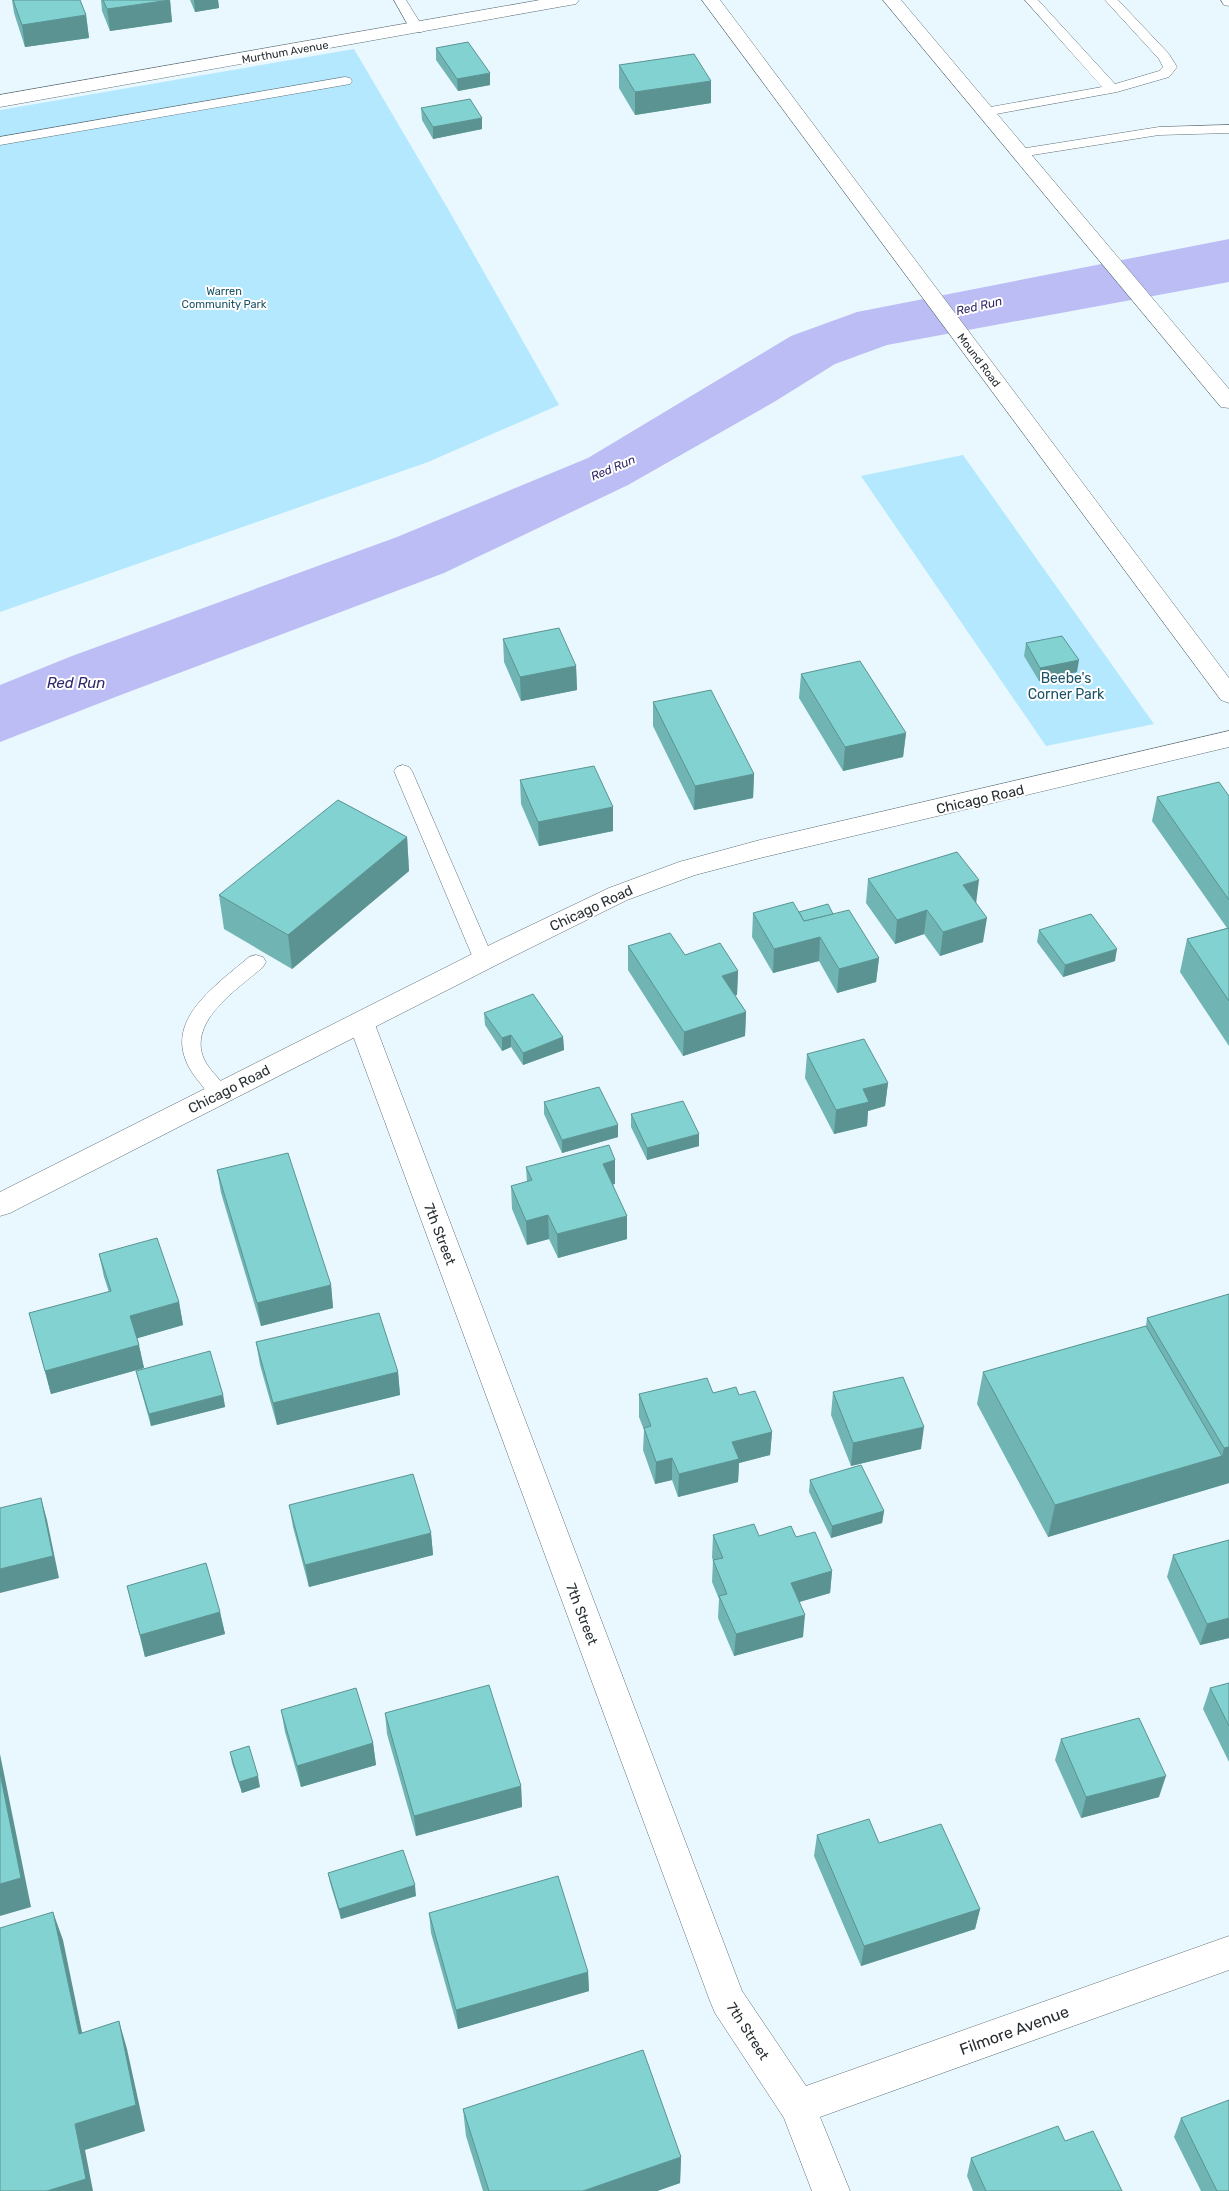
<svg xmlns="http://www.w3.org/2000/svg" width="1229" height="2191" font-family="Rubik,sans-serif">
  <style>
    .green { fill: #b3e8fe }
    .water { fill: #bcbdf5 }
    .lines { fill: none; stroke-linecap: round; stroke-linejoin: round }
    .lane-casing { stroke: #607177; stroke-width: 1 }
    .street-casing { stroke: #607177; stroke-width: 1 }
    .secondary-casing { stroke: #607177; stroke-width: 1 }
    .lane { fill: #fff; fill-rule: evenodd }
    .street { fill: #fff; fill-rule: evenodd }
    .secondary { fill: #fff; fill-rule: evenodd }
    .wall { fill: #70b5b4 }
    .shaded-wall { fill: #5b9392 }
    .building { fill: #82d2d1; stroke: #5b9392 }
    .labels { text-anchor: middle; stroke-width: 4; stroke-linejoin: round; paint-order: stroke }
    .far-street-label { font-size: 11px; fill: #282f32; stroke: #fff }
    .far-park-label { font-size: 11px; fill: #1b5366; stroke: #fff }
    .far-water-label { font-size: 12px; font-style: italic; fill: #312a6a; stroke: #fff }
    .park-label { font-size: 14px; fill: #1b5366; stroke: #fff }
    .street-label { font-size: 14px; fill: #282f32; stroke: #fff }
    .water-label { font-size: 15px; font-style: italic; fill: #312a6a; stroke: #fff }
    .near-street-label { font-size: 16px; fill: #282f32; stroke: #fff }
  </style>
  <rect width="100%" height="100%" fill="#e9f8fe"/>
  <g class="green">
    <polygon points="354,49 451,214 559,405 428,462 0,612 0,110"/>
    <polygon points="963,455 1154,724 1046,746 861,476"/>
  </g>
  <polygon class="water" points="1229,239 1229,282 887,345 835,364 774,402 628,485 444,573 118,696 0,742 0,685 72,656 397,537 588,458 791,336 857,312"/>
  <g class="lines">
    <g class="lane-casing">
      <g id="lane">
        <polygon points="394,0 406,0 424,29 422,32 412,32"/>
        <polygon points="1025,0 1038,0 1115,84 1159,71 1163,67 1159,59 1105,0 1118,0 1169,54 1177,67 1169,77 1117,92 985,116 980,115 978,112 980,109 985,108 1102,87"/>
        <polygon points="1221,0 1229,0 1229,6 1224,5"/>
        <polygon points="345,77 350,78 352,81 350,84 0,145 0,137"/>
        <polygon points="1229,125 1229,133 1159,135 1020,157 1013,153 1020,149 1159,127"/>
        <polygon points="403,765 409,767 412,771 494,960 491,965 484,967 477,965 474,960 394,771 397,767"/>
        <path d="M256,955L263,957L266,962L263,967C239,988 187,1021 204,1059C210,1072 223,1081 230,1093L227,1098C213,1103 208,1093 200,1083C153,1028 209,991 249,957Z"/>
      </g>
    </g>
    <g class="street-casing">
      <g id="street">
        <polygon points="540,0 579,0 576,4 570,5 0,107 0,95"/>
        <polygon points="361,1012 370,1015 374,1022 742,1991 806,2086 1229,1936 1229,1970 820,2117 850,2191 812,2191 784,2118 715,2013 710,2001 348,1022 352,1015"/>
      </g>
    </g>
    <g class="secondary-casing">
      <g id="secondary">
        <polygon points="702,0 720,0 1229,678 1229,703 1221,700"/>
        <polygon points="883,0 901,0 1229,389 1229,408 1221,407"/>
        <polygon points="1229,731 1229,747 760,858 695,875 627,900 516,955 10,1213 0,1216 0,1192 498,941 609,888 679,862 760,840"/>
      </g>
    </g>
    <use href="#lane" class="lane"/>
    <use href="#street" class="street"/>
    <use href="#secondary" class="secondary"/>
  </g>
  <g class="wall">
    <polygon points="12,0 80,0 86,15 89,38 25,47 14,13"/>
    <polygon points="101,0 170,0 172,22 110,31 102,11"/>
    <polygon points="190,0 218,0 219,8 195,12"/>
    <polygon points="436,48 490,85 458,91 436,60"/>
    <polygon points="619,65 711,103 635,115 619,88"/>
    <polygon points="421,108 482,118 482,129 433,139 422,120"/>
    <polygon points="503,639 576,666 577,690 521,701 504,662"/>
    <polygon points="1026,643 1077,672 1039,681 1024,656"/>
    <polygon points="801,674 906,733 903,757 843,771 799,698"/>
    <polygon points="653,702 754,774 753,798 694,810 653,726"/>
    <polygon points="520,780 613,807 613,831 539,846 521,804"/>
    <polygon points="1229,796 1229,1046 1180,972 1187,939 1227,928 1152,821 1157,797"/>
    <polygon points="407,837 409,871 292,969 224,929 219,895"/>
    <polygon points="868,879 976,904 983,942 940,956 924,934 895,944 866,903"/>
    <polygon points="799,912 833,914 879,958 876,982 837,993 819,961 773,973 752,937 753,913"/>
    <polygon points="1039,930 1115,961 1063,977 1037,942"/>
    <polygon points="628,946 685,955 738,971 737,995 735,995 746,1012 745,1036 683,1056 628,970"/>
    <polygon points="484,1013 563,1037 564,1050 523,1065 511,1047 502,1051 485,1025"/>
    <polygon points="807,1054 888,1083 885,1106 868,1111 867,1126 834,1134 805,1078"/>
    <polygon points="544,1102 618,1137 562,1153 544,1114"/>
    <polygon points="631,1114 699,1146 647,1160 631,1127"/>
    <polygon points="615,1160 615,1184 613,1184 627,1239 558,1258 549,1239 527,1245 512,1209 511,1186 527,1182 526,1167"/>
    <polygon points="217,1170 331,1285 333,1308 261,1326 221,1193"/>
    <polygon points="99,1254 179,1302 183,1325 137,1338 144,1368 51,1394 29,1313 109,1292 104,1277"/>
    <polygon points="1229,1294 1229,1483 1048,1537 977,1404 983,1372 1146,1326 1147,1318"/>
    <polygon points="256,1342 398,1372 400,1395 277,1425 260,1365"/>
    <polygon points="136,1371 223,1395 225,1407 151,1426 139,1383"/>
    <polygon points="833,1392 921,1449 851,1466 831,1415"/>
    <polygon points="713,1393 739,1395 772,1432 770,1455 739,1463 738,1482 678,1497 672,1480 655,1484 643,1450 644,1430 639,1417 639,1394"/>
    <polygon points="810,1480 884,1511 882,1523 831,1538 809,1492"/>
    <polygon points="289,1505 431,1533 433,1555 309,1587 293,1527"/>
    <polygon points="713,1535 796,1537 832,1571 830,1593 799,1602 803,1637 734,1656 718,1618 719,1599 712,1582 713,1560 712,1558"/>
    <polygon points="1229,1540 1229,1638 1200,1645 1167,1577 1173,1555"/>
    <polygon points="127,1586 220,1612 225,1634 145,1657"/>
    <polygon points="1229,1683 1229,1762 1203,1709 1210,1688"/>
    <polygon points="281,1710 373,1743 376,1765 301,1787 285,1732"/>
    <polygon points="385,1713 521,1786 522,1807 416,1836 387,1734"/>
    <polygon points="1061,1739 1159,1797 1081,1818 1055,1760"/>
    <polygon points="230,1752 260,1787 242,1793 232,1763"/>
    <polygon points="817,1835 980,1909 975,1929 861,1966 814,1856"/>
    <polygon points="328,1873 416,1896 341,1919 330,1883"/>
    <polygon points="429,1913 588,1972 589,1991 458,2029 431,1933"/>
    <polygon points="463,2109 681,2157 680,2183 657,2191 483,2191 466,2136"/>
    <polygon points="1181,2118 1229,2191 1201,2191 1174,2137"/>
    <polygon points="1065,2141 1122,2191 973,2191 967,2176 971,2158"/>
  </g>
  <g class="shaded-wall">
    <polygon points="170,0 172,22 110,31 107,9"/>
    <polygon points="194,0 218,0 219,8 195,12"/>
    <polygon points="86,15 89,38 25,47 22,25"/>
    <polygon points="490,73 490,85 458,91 457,79"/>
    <polygon points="711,81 711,103 635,115 635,92"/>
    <polygon points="482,118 482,129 433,139 433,127"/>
    <polygon points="1079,660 1077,672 1039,681 1040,668"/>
    <polygon points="576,666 577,690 521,701 520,677"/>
    <polygon points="906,733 903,757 843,771 845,747"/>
    <polygon points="754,774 753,798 694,810 695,786"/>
    <polygon points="613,807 613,831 539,846 538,822"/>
    <polygon points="407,837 409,871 292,969 288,935"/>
    <polygon points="979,880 976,904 963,885"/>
    <polygon points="927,910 924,934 895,944 897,920"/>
    <polygon points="987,918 983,942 940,956 943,932"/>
    <polygon points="820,937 819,961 773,973 774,949"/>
    <polygon points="1117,949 1115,961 1063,977 1065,965"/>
    <polygon points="879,958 876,982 837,993 839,969"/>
    <polygon points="738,971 737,995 721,999 722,976"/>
    <polygon points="746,1012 745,1036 683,1056 684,1032"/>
    <polygon points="511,1035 511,1047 502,1051 502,1038"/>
    <polygon points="563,1037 564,1050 523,1065 523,1053"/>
    <polygon points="888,1083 885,1106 868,1111 867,1126 834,1134 836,1110 863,1089"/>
    <polygon points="618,1125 618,1137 562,1153 562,1140"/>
    <polygon points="699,1134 699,1146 647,1160 647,1148"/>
    <polygon points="615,1160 615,1184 603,1187 603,1164"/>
    <polygon points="548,1215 549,1239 527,1245 526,1221"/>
    <polygon points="627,1216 627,1239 558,1258 557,1234"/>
    <polygon points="331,1285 333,1308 261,1326 257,1303"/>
    <polygon points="179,1302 183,1325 135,1339 130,1316"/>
    <polygon points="139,1345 144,1368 51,1394 45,1371"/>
    <polygon points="398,1372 400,1395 277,1425 273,1403"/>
    <polygon points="223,1395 225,1407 151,1426 149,1414"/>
    <polygon points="924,1427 921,1449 851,1466 853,1443"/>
    <polygon points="772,1432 770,1455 739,1463 738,1482 678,1497 679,1474 732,1442"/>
    <polygon points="1229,1447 1229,1483 1048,1537 1055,1505 1222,1456 1224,1448"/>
    <polygon points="672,1458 672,1480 655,1484 656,1462"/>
    <polygon points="41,1498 47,1520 59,1578 0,1593 0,1569"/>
    <polygon points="884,1511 882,1523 831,1538 832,1526"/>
    <polygon points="431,1533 433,1555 309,1587 305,1565"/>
    <polygon points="832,1571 830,1593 789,1605 791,1583"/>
    <polygon points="220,1612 225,1634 145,1657 140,1635"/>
    <polygon points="805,1615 803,1637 734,1656 736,1634"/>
    <polygon points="1229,1618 1229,1638 1200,1645 1207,1624"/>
    <polygon points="373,1743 376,1765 301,1787 297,1766"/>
    <polygon points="0,1754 31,1907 0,1916"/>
    <polygon points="258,1776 260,1787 242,1793 239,1782"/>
    <polygon points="1166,1776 1159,1797 1081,1818 1086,1797"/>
    <polygon points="521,1786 522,1807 416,1836 414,1816"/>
    <polygon points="415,1885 416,1896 341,1919 339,1909"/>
    <polygon points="980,1909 975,1929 861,1966 864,1946"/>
    <polygon points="53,1912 63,1940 88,2061 79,2034"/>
    <polygon points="588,1972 589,1991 458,2029 456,2010"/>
    <polygon points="119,2021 127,2049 145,2131 85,2150 93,2191 47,2191"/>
    <polygon points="681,2157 680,2183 657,2191 583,2191"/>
  </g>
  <g class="building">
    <polygon points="13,0 80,0 86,15 22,25"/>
    <polygon points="103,0 170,0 107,9"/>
    <polygon points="468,42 490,73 457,79 436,48"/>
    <polygon points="694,54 711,81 635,92 619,65"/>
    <polygon points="470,99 482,118 433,127 421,108"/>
    <polygon points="559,628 576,666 520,677 503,639"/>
    <polygon points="1062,636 1079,660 1040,668 1026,643"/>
    <polygon points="860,661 906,733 845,747 801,674"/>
    <polygon points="711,690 754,774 695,786 653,702"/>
    <polygon points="594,766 613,807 538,822 520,780"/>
    <polygon points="1219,782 1229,796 1229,900 1157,797"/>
    <polygon points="338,800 407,837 288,935 219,895"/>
    <polygon points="957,852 979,880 963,885 987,918 943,932 927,910 897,920 868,879"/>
    <polygon points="793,902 804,921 849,910 879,958 839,969 820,937 774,949 753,913"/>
    <polygon points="828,904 833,914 804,921 799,912"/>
    <polygon points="1091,914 1117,949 1065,965 1039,930"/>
    <polygon points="1229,928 1229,1001 1187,939"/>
    <polygon points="670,933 685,955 720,943 738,971 722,976 746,1012 684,1032 628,946"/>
    <polygon points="533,994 563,1037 523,1053 511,1035 502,1038 484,1013"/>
    <polygon points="864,1039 888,1083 863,1089 869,1102 836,1110 807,1054"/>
    <polygon points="599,1087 618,1125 562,1140 544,1102"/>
    <polygon points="683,1101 699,1134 647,1148 631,1114"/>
    <polygon points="609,1145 615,1160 603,1164 627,1216 557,1234 548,1215 526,1221 511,1186 532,1180 526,1167"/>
    <polygon points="288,1153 331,1285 257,1303 217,1170"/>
    <polygon points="157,1238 179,1302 130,1316 139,1345 45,1371 29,1313 111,1291 99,1254"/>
    <polygon points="1229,1294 1229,1447 1224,1448 1147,1318"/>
    <polygon points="379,1313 398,1372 273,1403 256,1342"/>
    <polygon points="1146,1326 1222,1456 1055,1505 983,1372"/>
    <polygon points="210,1351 223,1395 149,1414 136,1371"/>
    <polygon points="903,1377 924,1427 853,1443 833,1392"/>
    <polygon points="707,1378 713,1393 736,1387 739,1395 755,1391 772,1432 732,1442 739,1459 679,1474 672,1458 656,1462 644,1428 651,1426 639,1394"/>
    <polygon points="861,1465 884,1511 832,1526 810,1480"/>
    <polygon points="413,1474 431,1533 305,1565 289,1505"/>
    <polygon points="41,1498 53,1556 0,1569 0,1508"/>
    <polygon points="754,1524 759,1536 791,1526 796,1537 815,1532 832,1571 791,1583 805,1615 736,1634 719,1596 727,1594 713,1560 723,1558 713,1535"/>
    <polygon points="1229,1540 1229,1618 1207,1624 1173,1555"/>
    <polygon points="206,1563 220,1612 140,1635 127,1586"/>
    <polygon points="1229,1683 1229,1726 1210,1688"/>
    <polygon points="489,1685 521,1786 414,1816 385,1713"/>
    <polygon points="356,1688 373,1743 297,1766 281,1710"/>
    <polygon points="1139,1718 1166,1776 1086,1797 1061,1739"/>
    <polygon points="249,1746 258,1776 239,1782 230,1752"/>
    <polygon points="0,1773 21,1878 0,1884"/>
    <polygon points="869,1819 879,1843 941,1824 980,1909 864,1946 817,1835"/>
    <polygon points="403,1850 415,1885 339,1909 328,1873"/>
    <polygon points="558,1876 588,1972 456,2010 429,1913"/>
    <polygon points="53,1912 79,2034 119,2021 136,2105 75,2124 86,2179 47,2191 0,2191 0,1928"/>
    <polygon points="643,2050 681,2157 583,2191 489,2191 463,2109"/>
    <polygon points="1229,2100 1229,2191 1217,2191 1181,2118"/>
    <polygon points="1058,2126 1065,2141 1093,2131 1122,2191 986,2191 971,2158"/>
  </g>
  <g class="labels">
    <g class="far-street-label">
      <text transform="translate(285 52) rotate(-10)" y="4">Murthum Avenue</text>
      <text transform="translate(979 360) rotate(53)" y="4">Mound Road</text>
    </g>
    <g class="far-park-label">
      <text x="224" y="295">Warren<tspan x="224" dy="13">Community Park</tspan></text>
    </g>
    <g class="far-water-label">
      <text transform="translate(979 306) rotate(-13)" y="4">Red Run</text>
      <text transform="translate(613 468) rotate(-23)" y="4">Red Run</text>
    </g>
    <g class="park-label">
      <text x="1066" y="683">Beebe's<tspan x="1066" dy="16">Corner Park</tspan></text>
    </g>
    <g class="street-label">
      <text transform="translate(980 799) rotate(-13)" y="5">Chicago Road</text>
      <text transform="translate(591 908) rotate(-25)" y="5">Chicago Road</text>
      <text transform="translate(229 1089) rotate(-27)" y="5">Chicago Road</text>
      <text transform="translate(440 1234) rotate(69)" y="5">7th Street</text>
      <text transform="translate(582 1614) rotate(69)" y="5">7th Street</text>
      <text transform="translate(748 2031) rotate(57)" y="5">7th Street</text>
    </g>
    <g class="water-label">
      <text x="76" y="688">Red Run</text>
    </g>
    <g class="near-street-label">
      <text transform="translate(1014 2030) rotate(-20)" y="6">Filmore Avenue</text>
    </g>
  </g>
</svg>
